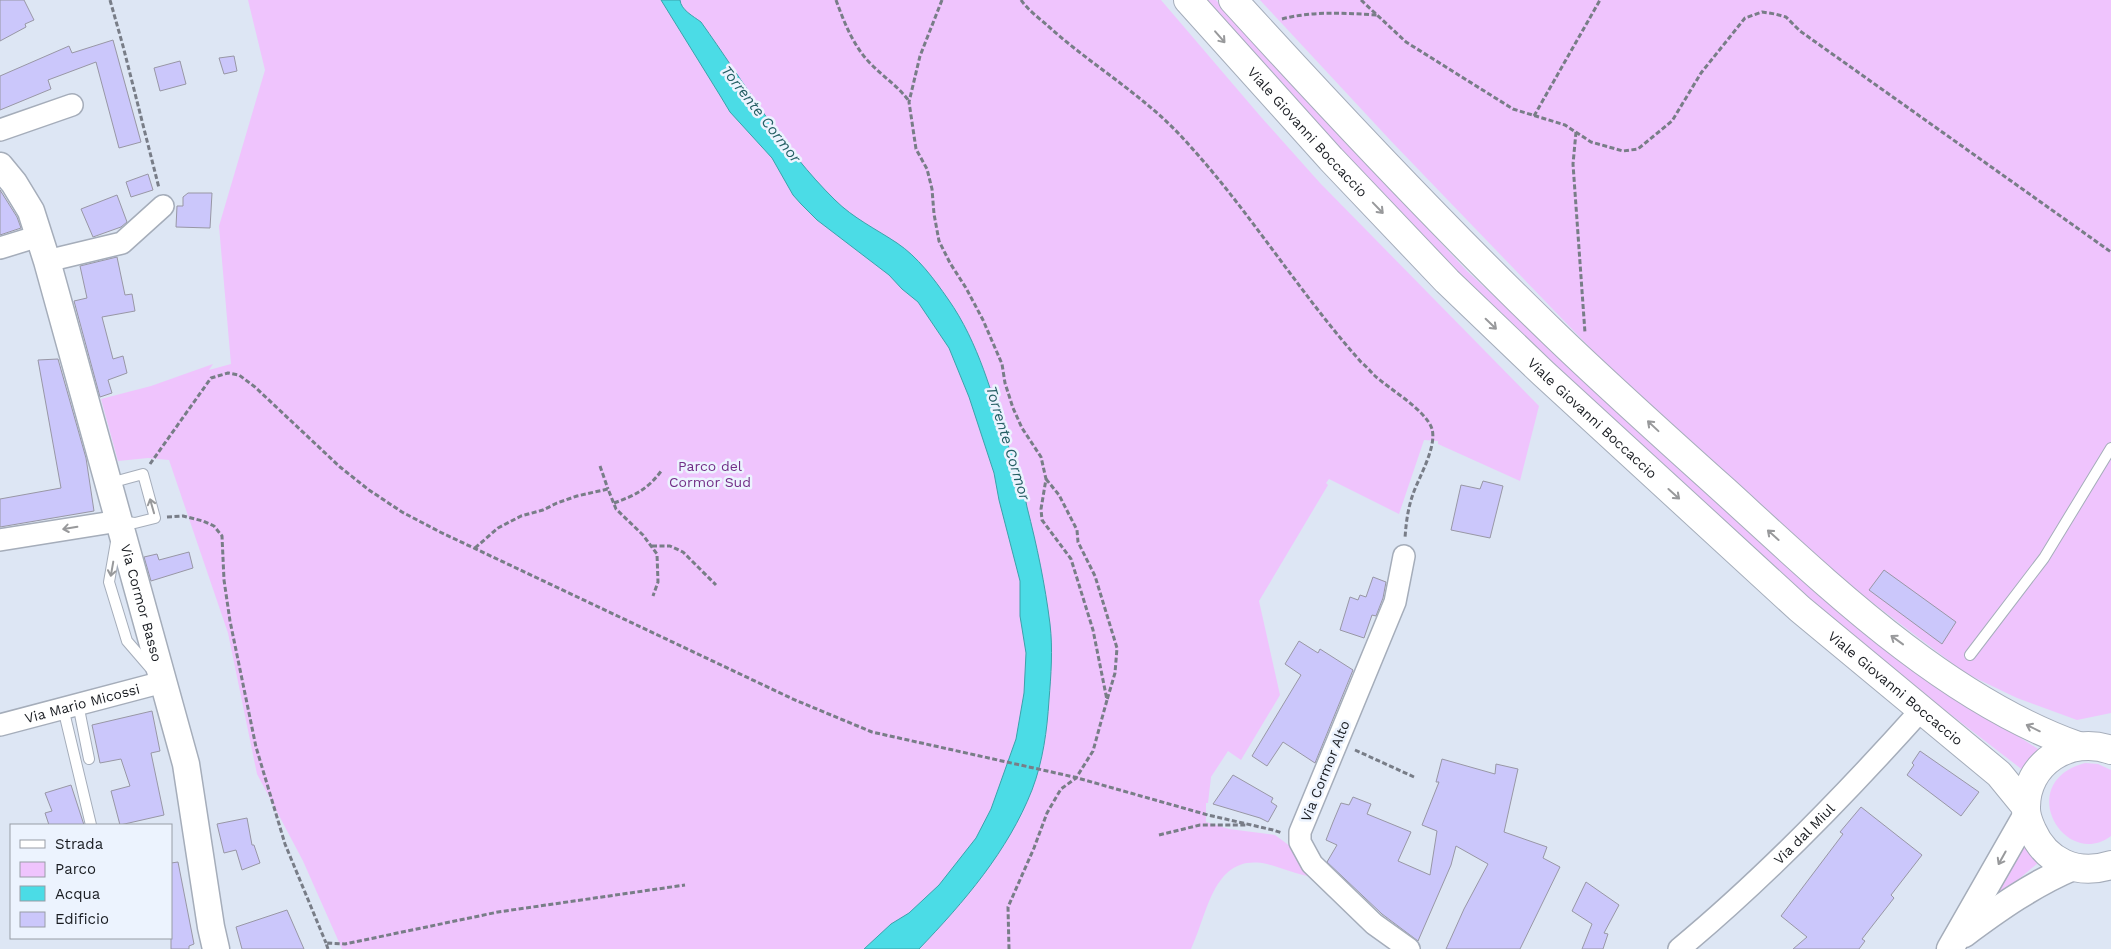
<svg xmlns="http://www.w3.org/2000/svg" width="2111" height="949" font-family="'Work Sans',sans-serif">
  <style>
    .green { fill: #efc4fd }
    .water { fill: #4bdce6; stroke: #3ca2ab }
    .building { fill: #cbc7fb; stroke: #9897a5 }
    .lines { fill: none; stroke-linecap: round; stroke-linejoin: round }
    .service-casing { stroke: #a5adba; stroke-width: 12 }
    .minor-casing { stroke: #a5adba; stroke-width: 24 }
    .tertiary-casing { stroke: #a5adba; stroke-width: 29 }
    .secondary-casing { stroke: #a5adba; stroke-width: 30 }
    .path { stroke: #787d87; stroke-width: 3; stroke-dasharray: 5 2.5; stroke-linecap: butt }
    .service { stroke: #fff; stroke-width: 10 }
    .minor { stroke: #fff; stroke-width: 21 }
    .tertiary { stroke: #fff; stroke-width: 26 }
    .secondary { stroke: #fff; stroke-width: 28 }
    .oneway { stroke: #98999b }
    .labels { text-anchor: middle; stroke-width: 5; stroke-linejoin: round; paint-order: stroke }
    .street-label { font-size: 14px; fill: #191c21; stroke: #ecf3fe }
    .park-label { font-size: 14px; fill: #722e87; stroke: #ecf3fe }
    .water-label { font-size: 15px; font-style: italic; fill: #245f64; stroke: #ecf3fe }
  </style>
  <rect width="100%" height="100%" fill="#dde6f4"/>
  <g class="green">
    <path d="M248,0H1161L1261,117L1320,183L1539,406L1520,481L1438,444V441L1424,440L1399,514L1329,479L1326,483L1328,485L1259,601L1280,695L1241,760L1228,751L1211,777L1208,803H1206V822L1229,829L1275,835L1298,852L1319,877C1305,878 1283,868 1267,864C1213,852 1208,914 1191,949H342L303,861L257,774L228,633L169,460L148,458L118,461L101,399L151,386L213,364L209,370L231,364L219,226L265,70Z"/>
    <polygon points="1205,0 1216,0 1467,271 1818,595 1908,665 2038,749 2024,771 1898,674 1812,603 1459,278"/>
    <polygon points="1260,0 2111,0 2111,713 2077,720 2017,698 1965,673 1861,594 1777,522 1597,355 1391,141"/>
    <path d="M2085,763L2098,764L2111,770V836C2064,871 2013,782 2085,763Z"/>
    <polygon points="2023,847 2033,851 2039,862 1988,905"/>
  </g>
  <path class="water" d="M661,0H680C681,10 693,16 701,22C744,82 782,148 835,200C853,218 876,229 897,243C918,257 934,279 948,299C979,343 992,395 1008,445C1010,452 1015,458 1017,464C1022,478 1024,493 1027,507C1037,546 1045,584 1050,624C1053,649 1051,675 1049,700C1047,731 1043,761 1032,790C1008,851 964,902 919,949H864L891,924L909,913L939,885L976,838L991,809L1016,739L1024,693L1026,653L1020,616V581L999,500L994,473L969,397L949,348L918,302L902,289L889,275L817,220L801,204L793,195L772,158L730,112L721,97Z"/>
  <g class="building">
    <polygon points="0,0 24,0 34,20 25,24 26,27 0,41"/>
    <polygon points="113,40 141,142 119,148 96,62 48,80 51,89 0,110 0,76 69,46 72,53"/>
    <polygon points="234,56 237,71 224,74 219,58"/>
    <polygon points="180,61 186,84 160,91 154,68"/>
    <polygon points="148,174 153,190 131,197 126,182"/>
    <polygon points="0,190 17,217 21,228 0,235"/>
    <polygon points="188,193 212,193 210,228 176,227 177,206 183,206 183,197"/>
    <polygon points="117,195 127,222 121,227 93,237 81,209"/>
    <polygon points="117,257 125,295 132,294 135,311 102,317 113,359 123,356 127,373 108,380 112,393 100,397 74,301 87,298 80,266"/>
    <polygon points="58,359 86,458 94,511 0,527 0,499 61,488 38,360"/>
    <polygon points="1483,481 1503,486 1490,538 1451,530 1461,485 1480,489"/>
    <polygon points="189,552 193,568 151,581 144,557 157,554 159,560"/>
    <polygon points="1884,570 1956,622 1942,644 1869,590"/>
    <polygon points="1373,577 1386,582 1383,598 1376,616 1372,615 1364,638 1340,630 1350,597 1358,600 1360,595 1366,597"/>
    <polygon points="1299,641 1318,653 1320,649 1353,670 1315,763 1283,742 1267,766 1252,756 1301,675 1285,664"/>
    <polygon points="152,711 160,751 151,753 164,815 120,825 111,791 130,786 121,759 100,763 92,725"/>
    <polygon points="1920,751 1979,792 1961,816 1907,775 1914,765 1912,763"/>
    <polygon points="1442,759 1495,774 1496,764 1518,769 1504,832 1547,847 1543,858 1560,867 1520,949 1446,949 1464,909 1488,864 1456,846 1451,865 1418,941 1382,914 1327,862 1337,845 1326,840 1333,822 1341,803 1349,805 1353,797 1371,804 1367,814 1411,832 1398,861 1430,875 1437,831 1422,825 1439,782 1436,782"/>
    <polygon points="1233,775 1273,798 1271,802 1277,806 1268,822 1260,818 1213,804"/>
    <polygon points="71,785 84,825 49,825 45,813 52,811 45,793"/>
    <polygon points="1861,807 1922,855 1891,895 1894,898 1862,939 1865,941 1859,949 1793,949 1807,937 1781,916 1843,834 1840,832"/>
    <polygon points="247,818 252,845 254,845 260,863 242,870 236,850 224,853 217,824"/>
    <polygon points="178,862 194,944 189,946 189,949 171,949 171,863"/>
    <polygon points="1586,882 1619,905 1604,933 1608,934 1603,949 1582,949 1592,924 1572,911"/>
    <polygon points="287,910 304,949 242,949 236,927"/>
  </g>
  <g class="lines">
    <g class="service-casing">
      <g id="service">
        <polyline points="110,483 143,474 155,518 135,523 119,521"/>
        <polyline points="116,542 109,582 127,641 152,670"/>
        <polyline points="1970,655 2044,558 2111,448"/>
        <polyline points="78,704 89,759"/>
        <polyline points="63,708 91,825"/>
      </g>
    </g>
    <g class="minor-casing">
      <g id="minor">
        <polyline points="0,130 72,105"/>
        <polyline points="0,248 39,236"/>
        <polyline points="47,261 122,243 163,206"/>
        <polyline points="0,540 119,521"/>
        <polyline points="1404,556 1395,602 1300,832 1300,842 1312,864 1374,924 1409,949"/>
        <path id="s1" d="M0,725L163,682"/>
        <path id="s2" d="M1679,949C1766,877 1846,794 1922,709"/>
      </g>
    </g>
    <g class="tertiary-casing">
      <g id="tertiary">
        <path id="s3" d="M0,166L14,183L31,211L47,261L186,764L211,927L216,949"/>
        <path d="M1964,934C1999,908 2033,884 2073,867"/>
        <polyline points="1950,949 2026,816"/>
      </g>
    </g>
    <g class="secondary-casing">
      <g id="secondary">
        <path id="s4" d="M1188,0L1331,159L1447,281L1543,373L1800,609L1999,774L2026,807"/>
        <path d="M1233,0C1337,114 1442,226 1553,333C1609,387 1667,439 1725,491C1828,585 1945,699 2078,746"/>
        <path d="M2111,750C2070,735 2025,763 2026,809C2026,817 2029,823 2032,830C2046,862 2077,876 2111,865"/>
      </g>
    </g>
    <g class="path">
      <polyline points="110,0 123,46 159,188"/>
      <path d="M836,0C844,22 853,45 869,62C883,77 896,84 909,101"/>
      <polyline points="942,0 920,56 909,102 916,149 927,169 932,189 934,214 939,241 950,263 966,288 983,320 1002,364 1005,383 1013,408 1022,428 1041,457 1046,479 1041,509 1042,520 1071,559 1093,630 1107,700 1093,751 1076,778 1061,789 1047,813 1034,848 1008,907 1009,949"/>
      <path d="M1021,0C1028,10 1039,18 1048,26C1090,64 1140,93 1179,134C1246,205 1296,289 1361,362C1366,366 1370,371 1374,375C1389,389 1426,410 1432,429C1437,447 1419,477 1413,494C1408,508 1406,523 1405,538"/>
      <polyline points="1361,0 1406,42 1513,109 1565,125 1591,142 1623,151 1638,149 1672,121 1701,73 1745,18 1762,12 1775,14 1786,17 1800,31 2111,252"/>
      <path d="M1282,19C1312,11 1345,13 1377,15"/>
      <polyline points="1534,116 1600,0"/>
      <polyline points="1576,132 1573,164 1585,333"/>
      <polyline points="150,464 211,378 228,373 239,375 255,387 340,467 369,490 402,512 440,532 795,700 872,732 1074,777 1208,815 1273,830 1282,833"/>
      <polyline points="600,466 608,489"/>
      <polyline points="1046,479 1059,495 1077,530 1078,542 1095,576 1117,648 1115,673 1107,700"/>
      <path d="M614,503C636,495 648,489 662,470"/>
      <polyline points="167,517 183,516 203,521 214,526 222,536 224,580 230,621 256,747 285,844 326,943"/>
      <polyline points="652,546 670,546 683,552 716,585"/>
      <polyline points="475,548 498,528 521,516 543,510 557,503 577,496 608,489 616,509 643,535 657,554 658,582 653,596"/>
      <polyline points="1355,750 1414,777"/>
      <polyline points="1159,835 1200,825 1246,825"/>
      <polyline points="328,949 326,943 345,944 498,912 685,885"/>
    </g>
    <use href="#service" class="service"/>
    <use href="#minor" class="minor"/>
    <use href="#tertiary" class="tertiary"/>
    <use href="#secondary" class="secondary"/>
  </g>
  <defs><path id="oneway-shaft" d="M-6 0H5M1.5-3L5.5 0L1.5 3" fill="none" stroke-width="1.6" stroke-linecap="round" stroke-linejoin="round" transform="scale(1.25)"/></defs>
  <g class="oneway">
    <use href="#oneway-shaft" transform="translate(1220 37) rotate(49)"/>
    <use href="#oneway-shaft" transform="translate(1378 208) rotate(46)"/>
    <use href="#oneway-shaft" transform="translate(1491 324) rotate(44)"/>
    <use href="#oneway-shaft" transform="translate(1653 426) rotate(-137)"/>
    <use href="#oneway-shaft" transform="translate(1674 494) rotate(42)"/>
    <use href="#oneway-shaft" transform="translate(152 506) rotate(-106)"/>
    <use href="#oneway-shaft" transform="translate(70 528) rotate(171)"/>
    <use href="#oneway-shaft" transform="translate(1773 535) rotate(-138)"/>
    <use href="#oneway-shaft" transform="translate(112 569) rotate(100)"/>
    <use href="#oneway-shaft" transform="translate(1897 640) rotate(-144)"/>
    <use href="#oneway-shaft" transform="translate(2033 728) rotate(-154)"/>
    <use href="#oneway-shaft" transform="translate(2002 858) rotate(119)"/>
  </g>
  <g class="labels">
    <g class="street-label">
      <text dy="5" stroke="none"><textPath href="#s4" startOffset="178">Viale Giovanni Boccaccio</textPath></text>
      <text dy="5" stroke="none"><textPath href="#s4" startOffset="582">Viale Giovanni Boccaccio</textPath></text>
      <text dy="5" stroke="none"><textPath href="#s3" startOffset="462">Via Cormor Basso</textPath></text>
      <text dy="5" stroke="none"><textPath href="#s4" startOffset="988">Viale Giovanni Boccaccio</textPath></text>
      <text dy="5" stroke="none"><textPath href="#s1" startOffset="85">Via Mario Micossi</textPath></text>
      <text transform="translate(1325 771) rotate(-68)" y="5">Via Cormor Alto</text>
      <text dy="5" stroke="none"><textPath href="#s2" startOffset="170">Via dal Miul</textPath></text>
    </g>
    <g class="park-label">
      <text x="710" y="471">Parco del<tspan x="710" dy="16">Cormor Sud</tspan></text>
    </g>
    <g class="water-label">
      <text transform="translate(761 114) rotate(52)" y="5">Torrente Cormor</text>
      <text transform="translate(1008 443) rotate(73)" y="5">Torrente Cormor</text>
    </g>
  </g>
  <rect x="10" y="824" width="162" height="115" fill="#ecf3fe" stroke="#989da6"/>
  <rect x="20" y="840" width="25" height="8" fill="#ffffff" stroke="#989da6"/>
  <text x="55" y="849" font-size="15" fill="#191c21">Strada</text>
  <rect x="20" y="862" width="25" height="15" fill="#efc4fd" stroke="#989da6"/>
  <text x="55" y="874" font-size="15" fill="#191c21">Parco</text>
  <rect x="20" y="886" width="25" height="15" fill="#4bdce6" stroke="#989da6"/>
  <text x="55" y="899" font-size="15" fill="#191c21">Acqua</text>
  <rect x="20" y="912" width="25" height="15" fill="#cbc7fb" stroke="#989da6"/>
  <text x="55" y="924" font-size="15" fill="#191c21">Edificio</text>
</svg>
